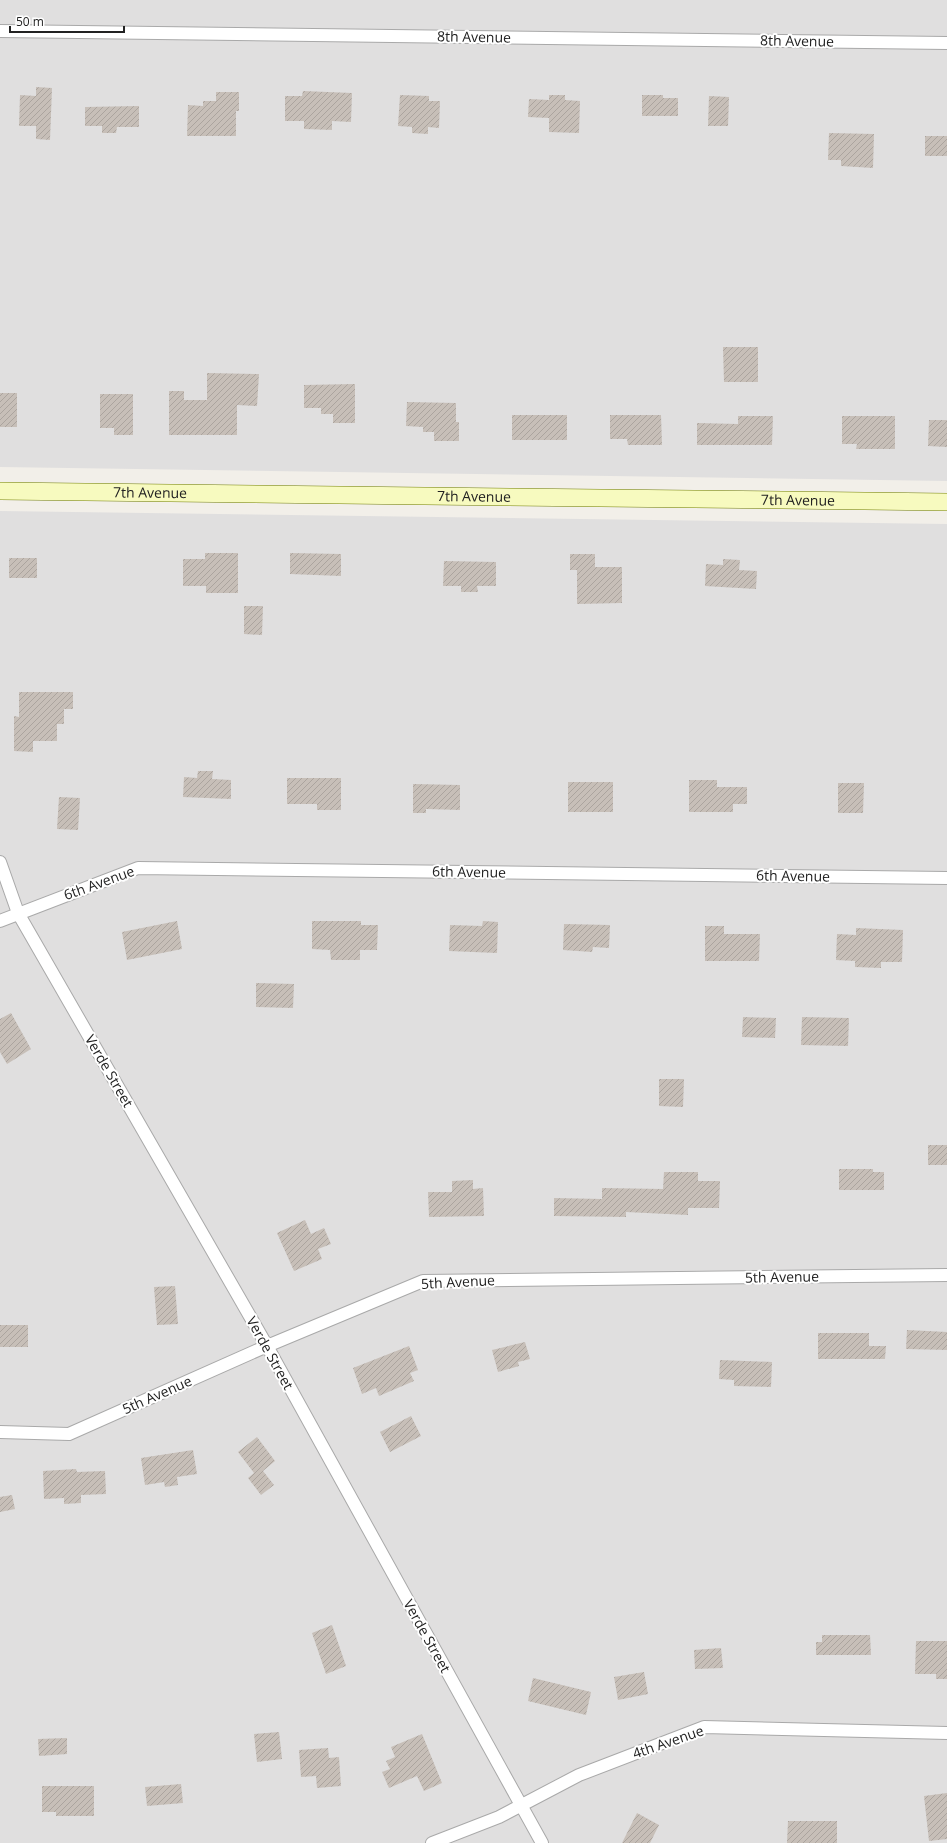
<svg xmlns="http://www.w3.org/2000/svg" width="947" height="1843" font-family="'Open Sans',sans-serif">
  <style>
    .residential { fill: #e0dfdf }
    .building { fill: url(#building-hatch) }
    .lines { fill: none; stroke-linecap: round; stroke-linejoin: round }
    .street-casing { stroke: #a9a9a9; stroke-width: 14 }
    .secondary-casing { stroke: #707d05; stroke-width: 18 }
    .street { stroke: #fff; stroke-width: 12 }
    .secondary { stroke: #f7fabf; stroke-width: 17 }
    .labels { text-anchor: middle; stroke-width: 4; stroke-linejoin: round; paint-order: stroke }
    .street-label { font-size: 14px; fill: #222; stroke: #fff }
  </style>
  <defs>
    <pattern id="building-hatch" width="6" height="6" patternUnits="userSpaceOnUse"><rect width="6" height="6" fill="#c7bfb8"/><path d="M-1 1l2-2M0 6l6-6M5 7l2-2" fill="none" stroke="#aba49e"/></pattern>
  </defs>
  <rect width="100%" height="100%" fill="#f2efe9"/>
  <g class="residential">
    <polygon points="0,0 947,0 947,481 0,467"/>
    <polygon points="0,511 947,524 947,1843 0,1843"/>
  </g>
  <g class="building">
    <polygon points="36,87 52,88 50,140 36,139 36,126 19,126 20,95 36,96"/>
    <polygon points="303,91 352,93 351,122 332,121 332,130 304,129 304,121 285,121 285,96 302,96"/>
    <polygon points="216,92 239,92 239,111 236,111 236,136 187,136 188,105 203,106 203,101 216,101"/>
    <polygon points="400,95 429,96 429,101 440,101 439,128 428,127 428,134 412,133 412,127 398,126"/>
    <polygon points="549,95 565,95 565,100 580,101 579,133 549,132 549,118 528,117 529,99 549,100"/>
    <polygon points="642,95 663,95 663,98 678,98 678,116 642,116"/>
    <polygon points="709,96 729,97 728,126 708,126"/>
    <polygon points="139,106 139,127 117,127 116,133 102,133 102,126 85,126 85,107"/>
    <polygon points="829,133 874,134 873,168 841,166 841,160 828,160"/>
    <rect x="925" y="136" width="22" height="20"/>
    <polygon points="723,347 758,347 758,382 724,382"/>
    <polygon points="207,373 259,374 257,406 237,405 237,435 169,435 169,391 184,391 184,400 207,400"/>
    <polygon points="355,384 355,423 333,423 333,414 321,414 321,408 304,408 304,385"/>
    <rect x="0" y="393" width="17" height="34"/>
    <polygon points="100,394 133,394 133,435 114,435 114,428 100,428"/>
    <polygon points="407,402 456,403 456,422 459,422 459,441 434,441 434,432 423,432 423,427 406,426"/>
    <rect x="512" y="415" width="55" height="25"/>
    <polygon points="610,415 661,415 662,445 628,445 627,439 610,439"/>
    <polygon points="738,416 773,416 772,445 697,445 697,423 738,424"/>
    <polygon points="842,416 895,416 895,449 856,449 857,444 842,444"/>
    <polygon points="929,420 947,420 947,447 928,446"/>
    <polygon points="205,553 238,553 238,593 206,593 206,586 183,586 183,559 205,559"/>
    <polygon points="290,553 341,554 341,576 290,574"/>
    <polygon points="570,554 595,554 595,567 622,567 622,603 577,604 577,570 570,570"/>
    <rect x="9" y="558" width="28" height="20"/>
    <polygon points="723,559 740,560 739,570 757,571 756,589 705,586 706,564 723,565"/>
    <polygon points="444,561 496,562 496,586 477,586 478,592 461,592 461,586 443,586"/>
    <polygon points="244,606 263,606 262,635 244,634"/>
    <polygon points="19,692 73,692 73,709 64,709 64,724 57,724 57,741 33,741 33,752 14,751 14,716 19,717"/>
    <polygon points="198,771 213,771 212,779 231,780 231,799 183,797 184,777 197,778"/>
    <polygon points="287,778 341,778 341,810 317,810 317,804 287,804"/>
    <polygon points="689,780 717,780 717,787 747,787 747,804 733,804 733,812 689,812"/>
    <rect x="568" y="782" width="45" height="30"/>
    <polygon points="838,783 864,783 863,813 838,813"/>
    <polygon points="413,784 460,785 460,810 426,809 426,813 413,813"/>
    <polygon points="59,797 80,798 78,830 57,829"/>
    <polygon points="177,921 182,949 127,960 122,932"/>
    <polygon points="312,921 361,921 361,925 378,925 377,950 360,950 360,960 331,960 330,950 312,949"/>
    <polygon points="483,921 498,922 497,953 449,951 450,925 482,926"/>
    <polygon points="564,924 610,925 609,948 593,947 592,952 563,950"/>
    <polygon points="705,926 724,926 724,934 760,934 759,961 705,961"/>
    <polygon points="856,928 903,930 902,962 881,962 881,968 855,967 855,961 836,960 837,934 856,935"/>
    <polygon points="256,983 294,984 293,1008 256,1007"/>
    <polygon points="11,1013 31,1049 7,1064 0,1052 0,1019"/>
    <polygon points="743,1017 776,1018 775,1038 742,1037"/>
    <polygon points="802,1017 849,1018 848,1046 801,1045"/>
    <polygon points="659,1079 684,1079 683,1107 659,1106"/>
    <rect x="928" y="1145" width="19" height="20"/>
    <polygon points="839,1169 873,1169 873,1172 884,1172 884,1190 839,1190"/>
    <polygon points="664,1172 698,1172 698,1181 720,1181 719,1208 688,1208 688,1215 626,1212 626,1217 554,1216 554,1198 602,1199 602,1188 663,1189"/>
    <polygon points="473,1180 473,1189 483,1188 484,1216 429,1217 428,1192 452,1192 452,1181"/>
    <polygon points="305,1220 311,1234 324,1228 331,1244 318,1249 322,1259 294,1271 277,1233"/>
    <polygon points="175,1286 178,1324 157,1325 154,1287"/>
    <rect x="0" y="1325" width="28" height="22"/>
    <polygon points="907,1330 947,1332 947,1350 906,1349"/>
    <polygon points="818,1333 869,1333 869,1346 886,1346 885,1359 818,1359"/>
    <polygon points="525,1342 530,1359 518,1362 519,1366 498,1372 492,1350"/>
    <polygon points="409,1346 418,1370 410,1373 414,1381 379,1396 376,1388 362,1394 353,1368"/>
    <polygon points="720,1360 772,1362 771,1387 734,1386 734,1380 719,1379"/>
    <polygon points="411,1416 421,1436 390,1452 380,1432"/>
    <polygon points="257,1437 275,1461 263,1471 274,1485 261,1495 248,1478 254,1473 238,1452"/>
    <polygon points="193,1450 197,1474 177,1477 178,1485 165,1487 164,1482 145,1485 141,1458"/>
    <polygon points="76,1469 77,1472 105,1471 106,1494 81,1495 81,1503 64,1504 64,1498 44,1499 43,1471"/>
    <polygon points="12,1495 15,1509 0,1512 0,1497"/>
    <polygon points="332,1625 346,1666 326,1674 312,1633"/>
    <polygon points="822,1635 870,1635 871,1655 816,1655 816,1642 822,1642"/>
    <polygon points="916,1641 947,1641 947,1679 936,1679 936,1674 915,1674"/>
    <polygon points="721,1648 723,1668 695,1669 694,1650"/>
    <polygon points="644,1672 648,1694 618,1700 614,1677"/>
    <polygon points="533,1678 591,1692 586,1715 528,1701"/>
    <polygon points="279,1732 282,1759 257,1762 254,1734"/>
    <polygon points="422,1734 442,1783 424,1791 417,1776 389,1788 382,1772 390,1769 386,1761 395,1757 391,1747"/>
    <polygon points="67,1738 67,1754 39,1756 38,1739"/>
    <polygon points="328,1748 329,1758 339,1757 341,1786 317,1788 316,1776 301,1777 299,1750"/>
    <polygon points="181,1784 183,1803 147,1806 145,1787"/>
    <polygon points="42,1786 94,1786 94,1816 56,1816 56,1812 42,1812"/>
    <polygon points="947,1793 947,1839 929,1841 924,1796"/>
    <polygon points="637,1813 659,1825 650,1843 622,1843"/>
    <polygon points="788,1821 837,1821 837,1843 787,1843"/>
  </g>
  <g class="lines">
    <g class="street-casing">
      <g id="street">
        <polyline points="0,31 947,43"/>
        <polyline points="0,862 18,913 267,1346 542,1843"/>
        <polyline points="0,921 138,868 947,878"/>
        <polyline points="0,1432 69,1434 267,1346 423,1281 947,1275"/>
        <polyline points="432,1843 499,1817 579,1775 704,1727 947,1733"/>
      </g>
    </g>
    <g class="secondary-casing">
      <g id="secondary">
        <path id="s1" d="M0,491L947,502"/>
      </g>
    </g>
    <use href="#street" class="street"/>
    <use href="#secondary" class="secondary"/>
  </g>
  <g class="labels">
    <g class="street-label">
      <text transform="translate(474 37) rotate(1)" y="5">8th Avenue</text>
      <text transform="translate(797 41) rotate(1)" y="5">8th Avenue</text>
      <text dy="5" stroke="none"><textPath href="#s1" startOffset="150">7th Avenue</textPath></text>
      <text dy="5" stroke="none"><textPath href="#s1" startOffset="474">7th Avenue</textPath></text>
      <text dy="5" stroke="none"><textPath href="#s1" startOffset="798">7th Avenue</textPath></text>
      <text transform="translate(469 872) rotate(1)" y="5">6th Avenue</text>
      <text transform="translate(793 876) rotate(1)" y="5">6th Avenue</text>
      <text transform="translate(99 883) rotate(-20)" y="5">6th Avenue</text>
      <text transform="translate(109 1071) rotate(60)" y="5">Verde Street</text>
      <text transform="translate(782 1277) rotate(-1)" y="5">5th Avenue</text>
      <text transform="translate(458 1282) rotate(-3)" y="5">5th Avenue</text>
      <text transform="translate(270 1353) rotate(61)" y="5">Verde Street</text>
      <text transform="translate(157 1395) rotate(-24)" y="5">5th Avenue</text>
      <text transform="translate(427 1636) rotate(61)" y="5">Verde Street</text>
      <text transform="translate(668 1742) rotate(-19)" y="5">4th Avenue</text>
    </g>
  </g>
  <path d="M10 26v6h114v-6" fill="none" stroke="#222222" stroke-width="2"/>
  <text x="16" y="26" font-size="12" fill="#222222" stroke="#ffffff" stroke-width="3" paint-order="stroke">50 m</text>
</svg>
